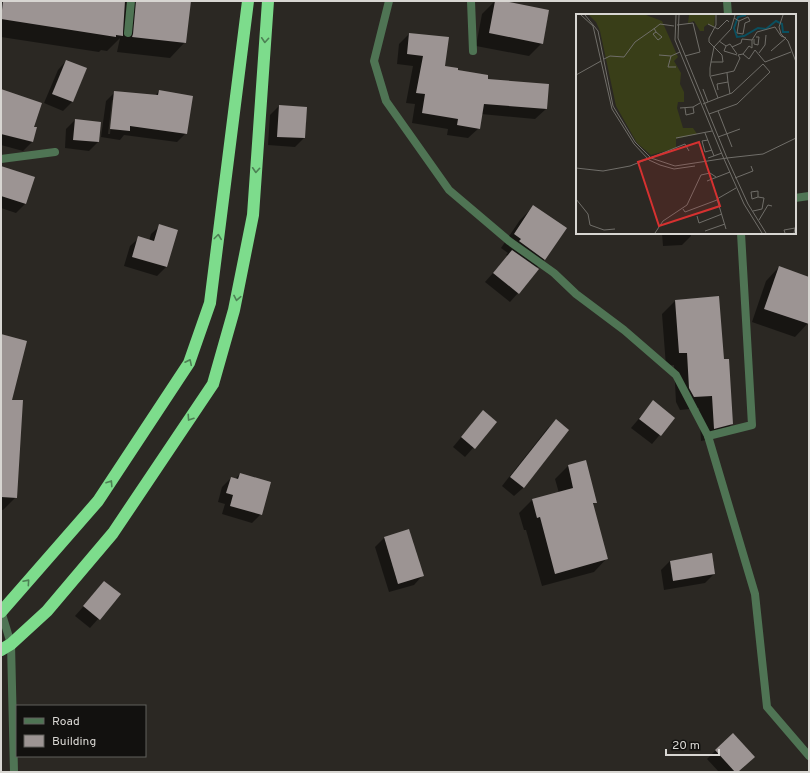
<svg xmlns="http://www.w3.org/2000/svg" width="810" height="773" font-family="Overpass,sans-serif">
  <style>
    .shadow { fill: #0007; fill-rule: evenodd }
    .building { fill: #9c9493 }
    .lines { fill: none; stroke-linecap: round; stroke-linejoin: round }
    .street { stroke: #4f7454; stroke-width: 8 }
    .highway { stroke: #7ddc8c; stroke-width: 12 }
    .oneway { stroke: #4d8154 }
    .inset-river { fill: none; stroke: #0a4f5f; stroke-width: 2 }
    .inset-road { fill: none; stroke: #706e69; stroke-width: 1 }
    .view { fill: #d63130; fill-opacity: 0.15; stroke: #d63130; stroke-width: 2 }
    .inset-edge { fill: none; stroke: #d8d6d2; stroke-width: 2 }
  </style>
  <rect width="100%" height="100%" fill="#2b2823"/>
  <g class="shadow">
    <polygon points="1,1 190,1 185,42 170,58 117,52 120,38 107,51 101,50 99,52 1,37"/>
    <polygon points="495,1 498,1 542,43 529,56 476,46 482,14"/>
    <polygon points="409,34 444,67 486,80 546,109 535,119 481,114 479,128 468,138 447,135 448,129 412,123 415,104 406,103 413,66 397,64 399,44"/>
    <polygon points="66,61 86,69 72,102 63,111 44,103 58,70"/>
    <path d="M159,91L186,133L177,142L124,135L120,140L101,137L106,101L115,92L155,96ZM112,100H114L110,134H108Z"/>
    <polygon points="1,92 33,127 36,128 32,142 23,151 1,145"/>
    <polygon points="279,106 304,138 295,147 268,145 270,115"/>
    <polygon points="75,120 100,123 98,142 89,151 65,148 66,129"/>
    <polygon points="1,167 34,178 25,204 16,213 1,208"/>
    <polygon points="533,207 545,259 536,268 538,269 518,293 510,302 485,282 508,256 506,255 508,253 501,248 520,220"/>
    <polygon points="160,226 177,231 166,267 157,276 124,266 130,246 139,238 149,241 151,234"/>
    <polygon points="662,233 691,233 691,236 682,245 663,246"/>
    <polygon points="779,267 809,278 809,322 795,337 752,322 766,281"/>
    <polygon points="675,301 724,360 732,424 719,437 701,441 699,408 680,410 676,402 674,365 666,366 662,314"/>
    <polygon points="1,335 11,401 16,497 3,510 1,510"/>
    <polygon points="653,402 674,418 652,444 631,428"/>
    <polygon points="483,411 496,422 465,457 453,447"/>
    <polygon points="556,420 568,430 523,488 514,496 502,486 547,429"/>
    <polygon points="568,466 595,502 593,505 607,558 594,572 542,586 526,530 524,530 519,513 533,499 559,493 555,479"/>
    <polygon points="240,474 261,514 252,523 222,514 225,504 218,502 222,487 231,478 235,479"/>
    <polygon points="409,530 422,576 414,585 389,592 375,547 384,538"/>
    <polygon points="670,561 714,574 705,583 664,590 661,570"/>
    <polygon points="105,582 120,594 90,628 75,616"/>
    <polygon points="716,750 745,766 738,772 719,772 707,759"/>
  </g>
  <g class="building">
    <polygon points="3,1 125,1 123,32 123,36 116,35 116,37 1,19"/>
    <polygon points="136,1 191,1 186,43 132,37 133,34"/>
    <polygon points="495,1 504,1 549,10 543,44 489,33"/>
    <polygon points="409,33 449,37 445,66 458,68 458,70 488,75 488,79 549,84 547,109 484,104 480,129 457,125 458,119 422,113 425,94 416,93 423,56 407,54"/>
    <polygon points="66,60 87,68 73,102 52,94"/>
    <polygon points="1,89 42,103 34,127 37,127 33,142 1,134"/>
    <polygon points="159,90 193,96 187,134 130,126 130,131 110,129 114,91 158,95"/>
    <polygon points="279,105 307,107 305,138 277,137"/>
    <polygon points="75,119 101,122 99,142 73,140"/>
    <polygon points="1,166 35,177 26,204 1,196"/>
    <polygon points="533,205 567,228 545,260 519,241 521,239 514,234"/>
    <polygon points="159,224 178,230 167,267 132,257 138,236 154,241"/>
    <polygon points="512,250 539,269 519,294 493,273"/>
    <polygon points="779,266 809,277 809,324 764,309"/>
    <polygon points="719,296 724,359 729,359 733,424 714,429 712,396 694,397 689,388 687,353 679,353 675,300"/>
    <polygon points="1,334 27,341 12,400 23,400 17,498 1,497"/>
    <polygon points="653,400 675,418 661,436 639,419"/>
    <polygon points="483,410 497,422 475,449 461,437"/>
    <polygon points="556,419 569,430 524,488 510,477"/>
    <polygon points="586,460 597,503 593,503 608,559 555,574 540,517 537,518 532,499 573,488 568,465"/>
    <polygon points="240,473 271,482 262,515 230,506 233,495 226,493 231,477 238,479"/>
    <polygon points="409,529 424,576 398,584 384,537"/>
    <polygon points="712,553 715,574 673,581 670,561"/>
    <polygon points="104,581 121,594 100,620 83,606"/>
    <polygon points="733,733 755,757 738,772 735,772 715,750"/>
  </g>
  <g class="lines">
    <g class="street">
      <polyline points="389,1 374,61 386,101 449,190 509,241 554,273 576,294 624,330 676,375 708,436 755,594 767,707 809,756"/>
      <polyline points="471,1 473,51"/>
      <polyline points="727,1 728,15"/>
      <polyline points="128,33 131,1"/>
      <polyline points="1,159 55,152"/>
      <polyline points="795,198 809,196"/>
      <polyline points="708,436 752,425 741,233"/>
      <polyline points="1,611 11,644 14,772"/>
    </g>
    <g class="highway">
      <polyline points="1,612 98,501 189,363 210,303 248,1"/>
      <polyline points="1,650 11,644 47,611 113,533 213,384 234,310 253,215 268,1"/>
    </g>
  </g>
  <defs><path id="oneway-chevron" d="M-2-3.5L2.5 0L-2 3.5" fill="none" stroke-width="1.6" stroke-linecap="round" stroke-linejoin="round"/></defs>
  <g class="oneway">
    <use href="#oneway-chevron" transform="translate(265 40) rotate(94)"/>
    <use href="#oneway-chevron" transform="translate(256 170) rotate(94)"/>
    <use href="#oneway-chevron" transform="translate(218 237) rotate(-83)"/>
    <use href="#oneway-chevron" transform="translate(237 298) rotate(101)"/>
    <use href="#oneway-chevron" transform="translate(189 362) rotate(-64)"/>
    <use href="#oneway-chevron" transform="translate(190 418) rotate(124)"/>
    <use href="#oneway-chevron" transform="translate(110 483) rotate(-57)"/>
    <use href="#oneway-chevron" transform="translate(27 582) rotate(-49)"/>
  </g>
  <g transform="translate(576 14)">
    <rect width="220" height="220" fill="#2b2823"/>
    <path d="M13,1H70L86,7L102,43L98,47L105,59L104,70L108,78V88H102L101,94L107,114H117L121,120L100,125V134L75,141L61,129L40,92L24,17L20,8ZM113,1H139L138,13L132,10L128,13V17H124L118,7L112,9Z" fill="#393e18"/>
    <path class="inset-river" d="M170,1L162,3L158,14L161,23L168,22L182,14L190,15L200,7L206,10L207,18H213"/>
    <path class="inset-road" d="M5,1L17,12L36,95L58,130L73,146L84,151L98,155L119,152M9,1L22,17L37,92L59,128L75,144L99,152L151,144L172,190L190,219M100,1L99,26L148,145M103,1L102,24L151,144L187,140L220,124M140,1V11L133,24V28L138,33L155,15L159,1M207,1L203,13L205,20L212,27L220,48M158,4L163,7L172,3L174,7L169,9L167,20L161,19L163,7M132,10L142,15L151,6L153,8M101,11L117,9L124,38L109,42M78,14L80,18L77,20L82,26L86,23L80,18M178,25V30L182,31L183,23H180M143,27L150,32L148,37L161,41M150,32L154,30L161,40M156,33L165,29L166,25L176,26M183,39L189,31L190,21M167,40L173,32L176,34V26L181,18L199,13L205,22L210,24L195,37M83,41L95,42L104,38M95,42L92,53H100M28,45L34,42L48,43L59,28L79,14L84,10L98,12M0,61L25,47M135,62L158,57L164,44L162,41L167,40L173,45L179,36L189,48L215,38M152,68L154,80M127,75L132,88M142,76L141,70L152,68L151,59M127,90L142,84L134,62V54L135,48L138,33L146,41L147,48H135M104,94L117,93L124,89M109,94L110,101L118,99L117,93M142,97L156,133M133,100L161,90L194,58L187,50L156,79L142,84M129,119L138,142M142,123L164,115M100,124L136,117M132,126L126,127L129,138L136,136M132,144L146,139M148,145L168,190L186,219M0,154L27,157L54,152L109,130L113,137M159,164L177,157L175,152M131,167L154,158M0,185L12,200L14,211L28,216L39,215M107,195L109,198L141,186M177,197L186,195L188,184L182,183V177L175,178L176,185L182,183M121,202L123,209L146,200M183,206L192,191L196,192M150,215L141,185L160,174M129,217L149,210M79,219L87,207L111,191L125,161L134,159L140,163M209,219L208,216L219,214L218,219"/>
    <path class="view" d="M123,128L144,192L83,212L62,148Z"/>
    <rect width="220" height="220" class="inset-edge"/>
  </g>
  <rect width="810" height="773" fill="none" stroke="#d8d6d2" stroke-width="4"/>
  <rect x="16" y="705" width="130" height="52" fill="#12110f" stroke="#61605d"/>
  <rect x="24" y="718" width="20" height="6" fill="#4f7454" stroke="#61605d"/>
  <text x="52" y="725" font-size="12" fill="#d8d6d2">Road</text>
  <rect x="24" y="735" width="20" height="12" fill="#9c9493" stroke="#61605d"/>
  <text x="52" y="745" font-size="12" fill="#d8d6d2">Building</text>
  <path d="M666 749v6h53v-6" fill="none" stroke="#d8d6d2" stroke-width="2"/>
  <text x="672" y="749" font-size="12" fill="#d8d6d2" stroke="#12110f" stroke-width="3" paint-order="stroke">20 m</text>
</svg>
